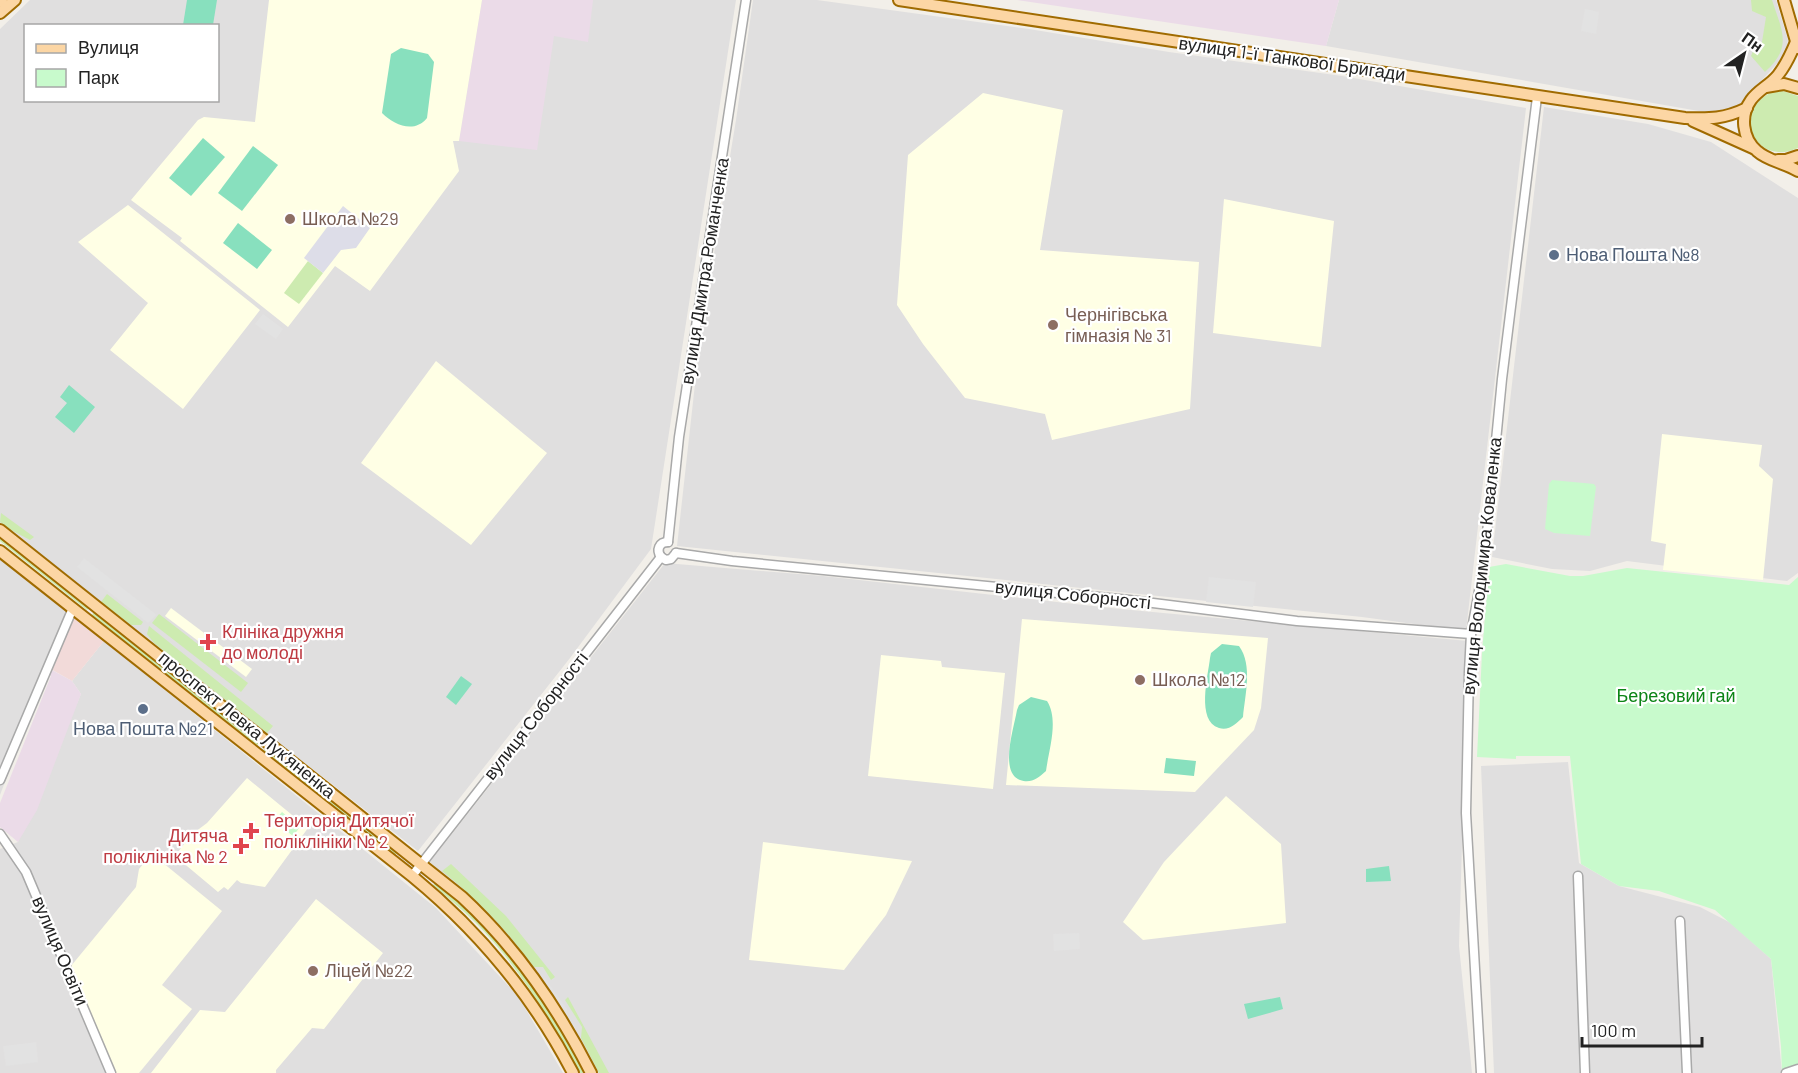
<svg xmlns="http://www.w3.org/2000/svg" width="1798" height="1073" font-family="Barlow,sans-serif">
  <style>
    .residential { fill: #e0dfdf; fill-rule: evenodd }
    .commercial { fill: #f2dad9 }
    .industrial { fill: #ebdbe8 }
    .education { fill: #ffffe5 }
    .grass { fill: #cdebb0 }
    .park { fill: #c8facc }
    .pitch { fill: #88e0be }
    .parking { fill: #e2e2e2 }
    .plaza { fill: #dddde8 }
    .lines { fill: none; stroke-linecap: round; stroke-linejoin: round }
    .minor-casing { stroke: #a9a9a9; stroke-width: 11 }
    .major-casing { stroke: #a06b00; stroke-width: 14 }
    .minor { stroke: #fff; stroke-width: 8 }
    .major { stroke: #fcd6a4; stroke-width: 10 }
    .education-dot { fill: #8d6e63; stroke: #fff; stroke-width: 2 }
    .service-dot { fill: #5c6f8a; stroke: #fff; stroke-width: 2 }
    .health-dot { fill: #e0444e; stroke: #fff; stroke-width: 2 }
    .labels { text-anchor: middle; stroke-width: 4.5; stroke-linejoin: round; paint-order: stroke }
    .street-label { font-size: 18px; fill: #222; stroke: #fff }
    .education-label { font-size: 18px; fill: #785e54; stroke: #fff; text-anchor: start }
    .service-label { font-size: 18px; fill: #4e5e75; stroke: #fff; text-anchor: start }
    .health-label { font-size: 18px; fill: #be3a42; stroke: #fff; text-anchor: start }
    .park-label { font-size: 18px; fill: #0c8416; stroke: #fff }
  </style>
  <rect width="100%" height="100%" fill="#f2efe9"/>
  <g class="residential">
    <path d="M30,0H736L651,549L570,658L418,851L0,526V29ZM26,26H218V100H26Z"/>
    <polygon points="753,0 817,0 1029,29 1169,52 1342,76 1526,108 1466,631 1362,617 677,546 700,339 736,120"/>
    <polygon points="1339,0 1776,0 1788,40 1785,55 1736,108 1716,114 1326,46"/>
    <polygon points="1544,107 1648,124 1711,142 1798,198 1798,573 1787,581 1627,561 1590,571 1552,569 1492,557"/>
    <polygon points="0,557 70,613 0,795"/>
    <polygon points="665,563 823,576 1120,609 1468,641 1459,946 1472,1073 592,1073 567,1024 471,900 430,862"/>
    <polygon points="104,641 436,908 518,996 563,1073 0,1073 0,849 18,842 81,694 72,681"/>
    <polygon points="1568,762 1579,863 1619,886 1700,907 1731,923 1771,959 1782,1073 1494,1073 1481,766"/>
  </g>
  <polygon class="commercial" points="70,613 104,641 72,681 49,668"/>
  <g class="industrial">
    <polygon points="482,0 593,0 588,42 554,36 537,150 459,141"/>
    <polygon points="1017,0 1339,0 1326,46"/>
    <polygon points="50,669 72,681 81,694 37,810 18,842 0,827 0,803 51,676 48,674"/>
  </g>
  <g class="education">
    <polygon points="269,0 482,0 459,141 453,141 459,171 370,291 335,266 288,327 180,241 182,238 131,200 198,120 204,117 255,122"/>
    <polygon points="983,93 1063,110 1040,250 1199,262 1190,409 1052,440 1045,414 965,398 923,344 897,305 908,155"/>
    <polygon points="1224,199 1334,221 1321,347 1213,333"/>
    <polygon points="128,205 260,310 183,409 110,350 148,303 78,242"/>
    <polygon points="436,361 547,453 471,545 361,463"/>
    <polygon points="1662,434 1762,445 1759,466 1773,479 1763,580 1663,570 1666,544 1651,541"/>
    <polygon points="171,608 252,669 246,677 165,616"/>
    <polygon points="1022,619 1268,638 1261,708 1254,730 1195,792 1006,785"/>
    <polygon points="881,655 941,661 942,667 1005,673 993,789 868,776"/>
    <polygon points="247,778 308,828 265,887 241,883 237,880 228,890 224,887 218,892 175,856 191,835 207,823"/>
    <polygon points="1226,796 1281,844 1286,923 1143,940 1123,922 1164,862"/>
    <polygon points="763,842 912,861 886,915 844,970 749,960"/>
    <polygon points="152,857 157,858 222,911 162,985 192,1009 139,1073 116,1073 71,966 136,887 139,869 148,858"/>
    <polygon points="316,899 383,953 324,1029 312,1028 276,1070 276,1073 151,1073 200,1010 225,1012"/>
  </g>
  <g class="grass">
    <path d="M1751,0H1772C1782,31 1793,47 1765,72L1751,56L1754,49L1761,48L1766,17L1752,11Z"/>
    <path d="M1774,91H1783L1798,96V148C1754,168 1729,110 1774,91Z"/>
    <polygon points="308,261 323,273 299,304 284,293"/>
    <polygon points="1,513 34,537 30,540 11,530 0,522"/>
    <polygon points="0,537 89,607 87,610 0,541"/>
    <polygon points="107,594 143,622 141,625 131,625 101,602"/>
    <polygon points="94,612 259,744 257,746 92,615"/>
    <polygon points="159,614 248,683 241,692 152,623"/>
    <polygon points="149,626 273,726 267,733 154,643 147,634"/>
    <polygon points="265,748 397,852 395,855 391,852 263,751"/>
    <path d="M451,864L506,916L555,977L551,980L543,967H534C504,927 480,902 442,871Z"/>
    <path d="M435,883C449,894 464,905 477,918C521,963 557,1018 585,1073H580C551,1020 518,965 475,922C462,909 447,897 433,885Z"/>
    <polygon points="568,997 609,1073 599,1073 581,1038 582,1027 565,1000"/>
  </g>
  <g class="park">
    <polygon points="1552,480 1594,484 1596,487 1590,536 1554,533 1545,529 1549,484"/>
    <polygon points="1506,564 1570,576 1583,576 1627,568 1789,585 1798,577 1798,1073 1782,1073 1781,1046 1771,959 1715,910 1659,891 1619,886 1581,864 1570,756 1516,756 1516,759 1477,757 1482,653 1489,567"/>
    <polygon points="282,812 300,827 293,836 274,821"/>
  </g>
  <g class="pitch">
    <polygon points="187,0 217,0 213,25 183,25"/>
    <path d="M401,48L428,54L434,62L427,118C414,134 394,125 382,113L391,54Z"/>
    <polygon points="203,138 225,157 191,196 169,178"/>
    <polygon points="253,146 278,165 242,211 218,193"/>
    <polygon points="238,223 272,250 257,269 223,243"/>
    <polygon points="69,385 95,407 74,433 55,417 67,403 60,397"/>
    <path d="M1222,644L1239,646C1253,665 1245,695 1243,717C1236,724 1229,731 1219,728C1196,721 1208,676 1210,658L1211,653Z"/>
    <polygon points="461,676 472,684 456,705 446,697"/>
    <path d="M1031,697L1047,701C1059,720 1049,749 1046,771C1038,778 1031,784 1020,780C999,772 1014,728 1017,710L1019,705Z"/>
    <polygon points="1166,758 1196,761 1194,776 1164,773"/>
    <polygon points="1389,866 1391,881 1366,882 1366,869"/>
    <polygon points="1280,997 1283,1009 1248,1019 1244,1004"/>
  </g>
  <g class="parking">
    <polygon points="1585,9 1599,12 1596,34 1581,31"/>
    <polygon points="263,314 283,329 276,339 255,324"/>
    <polygon points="84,558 157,615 148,623 77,567"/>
    <polygon points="1209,577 1256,582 1253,607 1206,602"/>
    <polygon points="1079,933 1080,949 1054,951 1053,934"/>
    <polygon points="545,978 567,1009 567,1014 576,1028 574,1032 540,980"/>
    <polygon points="36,1042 38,1062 6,1066 3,1046"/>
  </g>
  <polygon class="plaza" points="343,206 370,228 356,248 341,250 323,273 304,258"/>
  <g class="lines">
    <g class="minor-casing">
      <g id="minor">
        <polyline points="668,542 679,437 746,0"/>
        <polyline points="676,553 732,561 1129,600 1297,621 1471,634"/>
        <path d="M661,557C656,550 659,542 668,542"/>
        <polyline points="661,557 666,560 671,559 676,553"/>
        <polyline points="0,780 73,608"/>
        <polyline points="0,834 26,872 111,1073"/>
        <polyline points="412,876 661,557"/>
        <polyline points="1578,876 1585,1073"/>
        <polyline points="1680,921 1687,1073"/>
        <polyline points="1481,1073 1466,813 1469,672 1471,634 1484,564 1502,379 1537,97"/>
        <polyline points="1786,1073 1798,1069"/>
      </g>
    </g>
    <g class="major-casing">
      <g id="major">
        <path d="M899,0L1685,118C1710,119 1724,119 1747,108"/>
        <polyline points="1784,0 1798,48"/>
        <polyline points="0,2 2,0"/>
        <polyline points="0,13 15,0"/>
        <path d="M1796,42C1791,54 1786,65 1778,75C1770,85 1758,90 1751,100C1740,115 1742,138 1757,151C1768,161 1785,163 1798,171"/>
        <polyline points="1766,87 1784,84 1798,88"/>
        <polyline points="1693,121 1753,148"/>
        <polyline points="1778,160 1786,160 1798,156"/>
        <path d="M0,530L462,897C515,946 558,1008 591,1073"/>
        <path d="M0,551L412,876C479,931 533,996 573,1073"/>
      </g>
    </g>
    <use href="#minor" class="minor"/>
    <use href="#major" class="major"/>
  </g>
  <g class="education-dot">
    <circle cx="290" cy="219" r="6"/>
    <circle cx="1053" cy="325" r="6"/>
    <circle cx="1140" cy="680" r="6"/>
    <circle cx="313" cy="971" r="6"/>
  </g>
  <g class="service-dot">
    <circle cx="1554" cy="255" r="6"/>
    <circle cx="143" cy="709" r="6"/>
  </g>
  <g class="health-dot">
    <path d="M205 633h6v6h6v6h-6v6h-6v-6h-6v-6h6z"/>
    <path d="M248 822h6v6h6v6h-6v6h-6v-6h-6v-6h6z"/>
    <path d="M238 837h6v6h6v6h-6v6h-6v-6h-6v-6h6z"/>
  </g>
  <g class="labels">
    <g class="street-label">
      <text transform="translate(1292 59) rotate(8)" y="6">вулиця 1-ї Танкової Бригади</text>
      <text transform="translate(705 271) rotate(-81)" y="6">вулиця Дмитра Романченка</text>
      <text transform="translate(1482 566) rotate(-84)" y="6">вулиця Володимира Коваленка</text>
      <text transform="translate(1073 595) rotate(6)" y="6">вулиця Соборності</text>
      <text transform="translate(536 716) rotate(-52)" y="6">вулиця Соборності</text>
      <text transform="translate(247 725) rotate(39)" y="6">проспект Левка Лукʼяненка</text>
      <text transform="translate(60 951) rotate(67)" y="6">вулиця Освіти</text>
    </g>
    <g class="education-label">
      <text x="302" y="225">Школа №29</text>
      <text x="1065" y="321">Чернігівська<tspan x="1065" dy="21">гімназія № 31</tspan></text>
      <text x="1152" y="686">Школа №12</text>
      <text x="325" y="977">Ліцей №22</text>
    </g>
    <g class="service-label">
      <text x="1566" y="261">Нова Пошта №8</text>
      <text x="143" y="735" text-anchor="middle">Нова Пошта №21</text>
    </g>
    <g class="health-label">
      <text x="222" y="638">Клініка дружня<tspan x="222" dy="21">до молоді</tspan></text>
      <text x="264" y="827">Територія Дитячої<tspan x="264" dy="21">поліклініки № 2</tspan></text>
      <text x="228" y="842" text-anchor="end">Дитяча<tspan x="228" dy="21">поліклініка № 2</tspan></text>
    </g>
    <g class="park-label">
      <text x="1676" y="702">Березовий гай</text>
    </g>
  </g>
  <rect x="24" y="24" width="195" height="78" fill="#ffffff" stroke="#a7a7a7" stroke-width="1.5"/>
  <rect x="36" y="44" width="30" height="9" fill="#fcd6a4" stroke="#a7a7a7" stroke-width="1.5"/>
  <text x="78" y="54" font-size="18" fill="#222222">Вулиця</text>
  <rect x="36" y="69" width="30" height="18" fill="#c8facc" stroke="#a7a7a7" stroke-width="1.5"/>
  <text x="78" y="84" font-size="18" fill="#222222">Парк</text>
  <g transform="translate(1744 54) rotate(35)" stroke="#ffffff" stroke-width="4.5" paint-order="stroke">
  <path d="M0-4.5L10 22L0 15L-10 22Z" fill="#222222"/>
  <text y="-9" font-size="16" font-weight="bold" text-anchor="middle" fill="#222222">Пн</text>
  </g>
  <path d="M1582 1037v9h120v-9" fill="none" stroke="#222222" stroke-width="3"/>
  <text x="1591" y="1037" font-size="18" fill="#222222" stroke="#ffffff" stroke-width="4.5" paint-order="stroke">100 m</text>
</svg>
